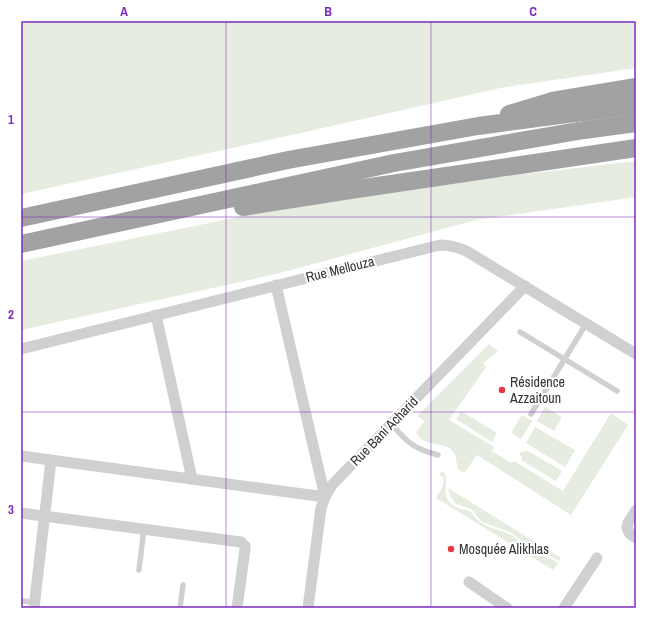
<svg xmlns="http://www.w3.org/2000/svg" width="657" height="629" font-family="'Archivo Narrow',sans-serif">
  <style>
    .green { fill: #e6ecdf }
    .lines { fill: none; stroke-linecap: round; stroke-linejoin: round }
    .service { stroke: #d0d0d0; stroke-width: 5.5 }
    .minor { stroke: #d0d0d0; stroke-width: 11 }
    .trunk { stroke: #a2a2a2; stroke-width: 18 }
    .grid { fill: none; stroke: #7b2cbf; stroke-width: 1; stroke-opacity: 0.55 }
    .poi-dot { fill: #e63946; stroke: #fff; stroke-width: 1.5 }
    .labels { text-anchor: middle; stroke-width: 4; stroke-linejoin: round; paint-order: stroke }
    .street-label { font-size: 14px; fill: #333; stroke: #fff }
    .poi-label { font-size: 14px; fill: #333; stroke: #fff; text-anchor: start }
    .neatline { fill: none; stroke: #7b2cbf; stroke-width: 1.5 }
    .grid-label { font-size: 13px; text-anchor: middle; font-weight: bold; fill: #7b2cbf }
  </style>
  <rect width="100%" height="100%" fill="#fff"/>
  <g class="green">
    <polygon points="21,21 636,21 636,68 500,88 305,132 21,194"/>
    <polygon points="636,161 636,197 476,220 276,274 21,330 21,261 254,214 464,181"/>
    <path d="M489,344L498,351L483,363L486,367L449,420L494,447L492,451L511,463L514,461L563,491L611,413L628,425L571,515L477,455L464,473L458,469C456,463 457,458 454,453C445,439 426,450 416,432L425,421L417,416Z"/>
    <polygon points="545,407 562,417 554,431 537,421"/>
    <polygon points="461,411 497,433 492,442 456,419"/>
    <polygon points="522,415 532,421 521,439 511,433"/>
    <polygon points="535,427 575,450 565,467 526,443"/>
    <polygon points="526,450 562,471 556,481 521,460 522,457 520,455 520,452 525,452"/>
    <path d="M444,471C451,485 437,495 456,507C461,510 466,509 471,512C481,530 500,527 516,538C522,543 524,550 531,554C542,556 549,556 558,563L553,570L436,498C439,492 446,485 443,477L439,475L440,473Z"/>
    <polygon points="448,488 561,558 559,561 546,554 532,552 528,549 525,543 510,532 482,522 471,509 456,504 450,496"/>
  </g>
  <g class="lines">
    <g class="service">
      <polyline points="520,332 617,391"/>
      <polyline points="531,414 586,324"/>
      <path d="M391,424C407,442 414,449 438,455"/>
      <polyline points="139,570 144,529"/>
      <polyline points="21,601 34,602"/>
      <polyline points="180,608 183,585"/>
    </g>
    <g class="minor">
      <polyline points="156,315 192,479"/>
      <path d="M21,349L440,245C450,245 458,247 468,252L636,354"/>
      <polyline points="21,456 325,497 276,285"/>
      <polyline points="636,510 628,523 627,528 630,534 636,538"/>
      <polyline points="21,513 241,542 245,546 245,549 237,608"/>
      <polyline points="469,582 507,608"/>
      <polyline points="34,608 51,460"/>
      <polyline points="308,608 321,508 325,497 332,485 525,286"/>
      <polyline points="564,608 597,558"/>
    </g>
    <g class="trunk">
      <polyline points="509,114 552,101 636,87"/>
      <polyline points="243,207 357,189 636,148"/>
      <polyline points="21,218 288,160 478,126 636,105"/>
      <polyline points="21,244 394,163 584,130 636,123"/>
    </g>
  </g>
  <path class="grid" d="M226,21V608M431,21V608M21,217H636M21,412H636"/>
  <g class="poi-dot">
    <circle cx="502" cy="390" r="4"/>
    <circle cx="451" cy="549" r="4"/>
  </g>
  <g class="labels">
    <g class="street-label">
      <text transform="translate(340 269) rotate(-14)" y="5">Rue Mellouza</text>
      <text transform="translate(384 431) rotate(-46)" y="5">Rue Bani Acharid</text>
    </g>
    <g class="poi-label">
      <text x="510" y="387">Résidence<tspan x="510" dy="16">Azzaitoun</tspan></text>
      <text x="459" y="554">Mosquée Alikhlas</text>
    </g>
  </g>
  <rect width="657" height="629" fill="none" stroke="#ffffff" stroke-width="44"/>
  <rect x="22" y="22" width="613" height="585" class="neatline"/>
  <g class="grid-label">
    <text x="124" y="16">A</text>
    <text x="328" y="16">B</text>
    <text x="533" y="16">C</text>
    <text x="11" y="124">1</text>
    <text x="11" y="319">2</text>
    <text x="11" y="514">3</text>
  </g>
</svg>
